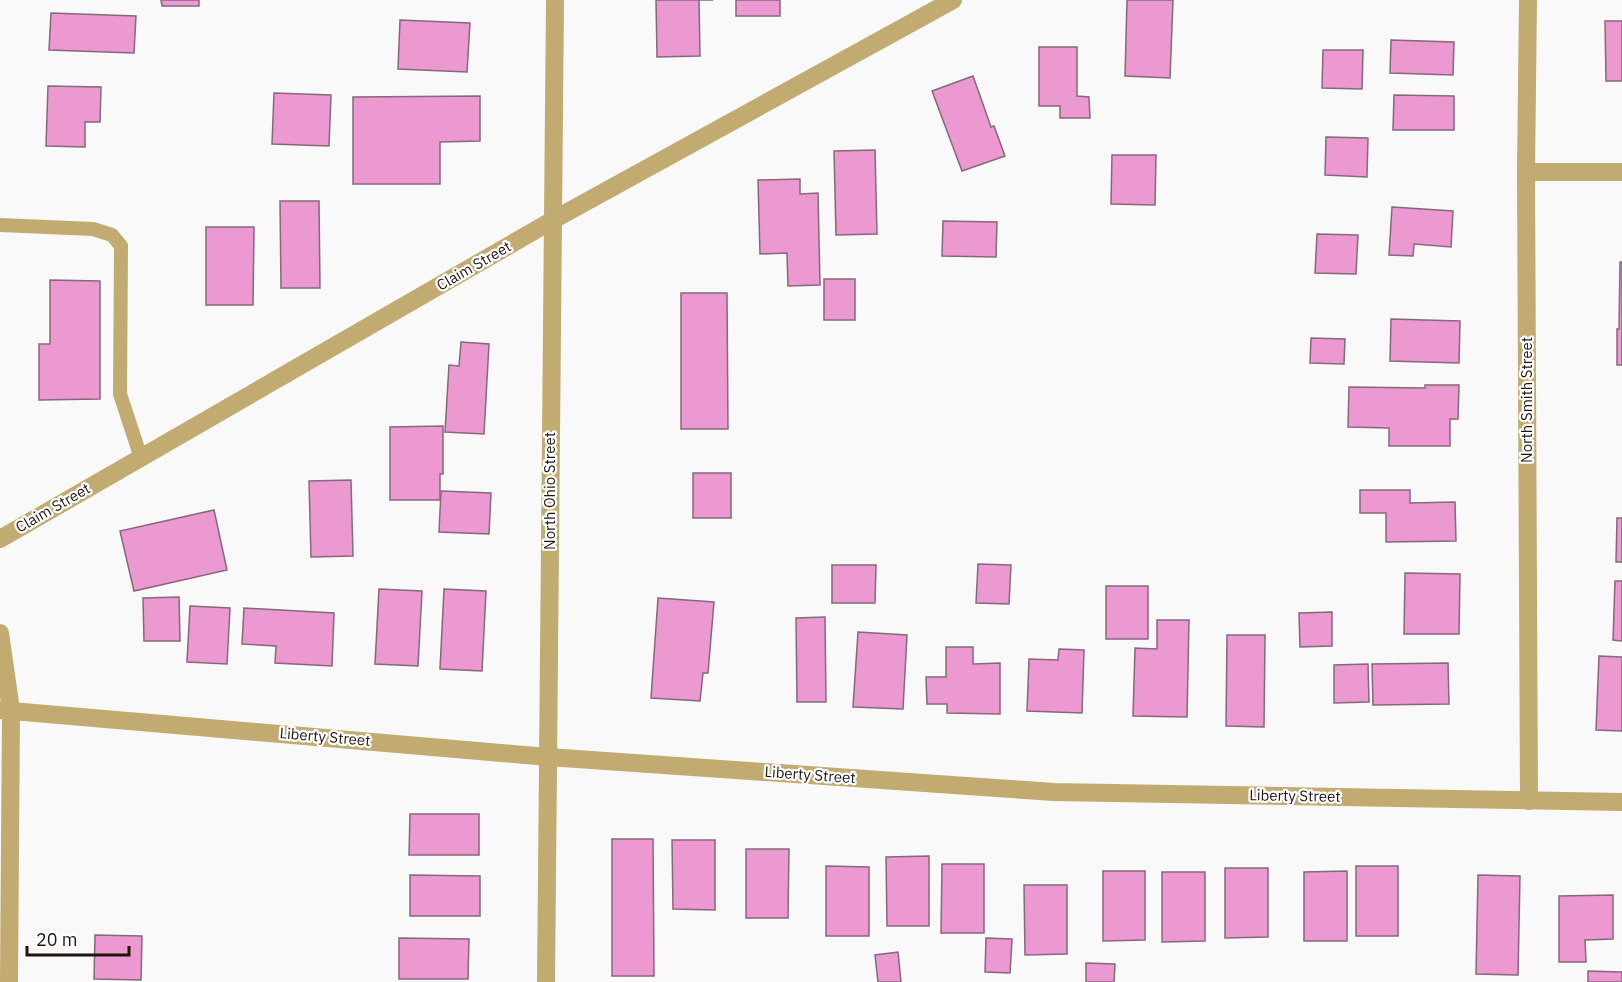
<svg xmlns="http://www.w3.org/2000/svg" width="1622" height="982" font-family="'IBM Plex Sans',sans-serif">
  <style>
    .building { fill: #ec99d1; stroke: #86687b; stroke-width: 1.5 }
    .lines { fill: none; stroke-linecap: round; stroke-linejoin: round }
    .lane { stroke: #c1ab70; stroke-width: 14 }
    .street { stroke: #c1ab70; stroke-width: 18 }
    .labels { text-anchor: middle; stroke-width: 4.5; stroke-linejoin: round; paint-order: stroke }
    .street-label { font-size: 15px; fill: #20140f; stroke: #fff }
  </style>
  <rect width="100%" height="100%" fill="#f9f9f9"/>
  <g class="building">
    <polygon points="161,0 199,0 199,6 162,6"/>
    <polygon points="656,0 713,0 699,0 700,56 657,57"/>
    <rect x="736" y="0" width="44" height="16"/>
    <polygon points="1127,0 1173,0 1170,78 1125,76"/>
    <polygon points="51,13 136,16 134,53 49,50"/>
    <polygon points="400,20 470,23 467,72 398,69"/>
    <polygon points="1605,21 1622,21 1622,81 1606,81"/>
    <polygon points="1391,40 1454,42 1453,75 1390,73"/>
    <polygon points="1039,47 1077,47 1077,96 1089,97 1090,118 1060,118 1060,106 1039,106"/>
    <polygon points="1323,50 1363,50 1362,89 1322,88"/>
    <polygon points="973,76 991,127 994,126 1005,156 962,171 932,91"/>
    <polygon points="48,86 101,87 100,122 85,122 85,147 46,146"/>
    <polygon points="274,93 331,95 329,146 272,144"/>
    <polygon points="1394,95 1454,96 1454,130 1393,130"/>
    <polygon points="480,96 480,141 440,142 440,184 353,184 353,97"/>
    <polygon points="1326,137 1368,138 1367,177 1325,175"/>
    <polygon points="875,150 877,234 836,235 834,151"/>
    <polygon points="1112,155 1156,155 1155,205 1111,204"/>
    <polygon points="800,179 800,194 818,193 820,285 788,286 787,253 760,254 758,180"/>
    <polygon points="280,201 319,201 320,288 281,288"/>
    <polygon points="1392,207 1453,211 1451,247 1414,244 1413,256 1389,255"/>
    <polygon points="943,221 997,222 996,257 942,256"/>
    <polygon points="206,227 254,227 253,305 206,305"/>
    <polygon points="1317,234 1358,235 1356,274 1315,273"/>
    <polygon points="1620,262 1622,262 1622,365 1617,365 1617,329 1619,329"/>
    <rect x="824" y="279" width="31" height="41"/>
    <polygon points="50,280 100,281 100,399 39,400 39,344 50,344"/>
    <polygon points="681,293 727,293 728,429 681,429"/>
    <polygon points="1391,319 1460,321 1459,363 1390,361"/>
    <polygon points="1311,338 1345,339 1344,364 1310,363"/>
    <polygon points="461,342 489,344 484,434 445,432 449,365 459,366"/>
    <polygon points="1425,385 1459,385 1458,419 1450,419 1450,446 1389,446 1389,428 1348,427 1349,387 1425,388"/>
    <polygon points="443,426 443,474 440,474 440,500 390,500 390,427"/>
    <rect x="693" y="473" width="38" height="45"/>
    <polygon points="351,480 353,556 311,557 309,481"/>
    <polygon points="1360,490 1410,490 1410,503 1455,502 1456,541 1386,542 1386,513 1360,513"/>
    <polygon points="441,491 491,493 489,534 439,532"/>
    <polygon points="214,510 227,570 134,591 120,531"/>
    <polygon points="1617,518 1622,518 1622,562 1616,562"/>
    <polygon points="978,564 1011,565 1009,604 976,603"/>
    <polygon points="832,565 876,565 875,603 832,603"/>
    <polygon points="1405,573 1460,574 1459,634 1404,634"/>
    <polygon points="1615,581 1622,581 1622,641 1613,640"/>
    <rect x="1106" y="586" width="42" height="53"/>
    <polygon points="379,589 422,591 418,666 375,664"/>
    <polygon points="444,589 486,591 482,671 440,669"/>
    <polygon points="179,597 180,641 144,641 143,598"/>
    <polygon points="658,598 714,602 708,673 703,673 700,701 651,698"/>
    <polygon points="190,606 230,608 227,664 187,662"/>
    <polygon points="244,608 334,613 332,666 275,663 276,646 242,644"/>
    <polygon points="1332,612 1332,646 1300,647 1299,613"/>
    <polygon points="825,617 826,702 797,702 796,618"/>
    <polygon points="1157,620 1189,620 1187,717 1133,716 1135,648 1157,649"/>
    <polygon points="858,632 907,635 903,709 853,707"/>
    <polygon points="1227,635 1265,635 1264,727 1226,726"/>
    <polygon points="946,647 973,647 973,664 1000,663 1000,714 947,713 947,704 927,704 926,677 946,677"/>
    <polygon points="1059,649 1084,650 1082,713 1027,711 1029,659 1058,660"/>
    <polygon points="1599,656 1622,657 1622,731 1596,730"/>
    <polygon points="1448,663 1449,704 1373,705 1372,664"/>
    <polygon points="1368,664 1369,702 1334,703 1334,665"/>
    <polygon points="410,814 479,814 479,855 409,855"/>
    <polygon points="612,839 653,839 654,976 612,976"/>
    <polygon points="672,840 715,840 715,910 673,909"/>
    <polygon points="746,849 789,849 788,918 746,918"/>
    <polygon points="929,856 929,926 887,926 886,857"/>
    <polygon points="942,864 984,864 984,933 941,933"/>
    <polygon points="826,866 869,867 869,936 826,936"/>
    <rect x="1356" y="866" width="42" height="70"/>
    <polygon points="1225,868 1268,868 1268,937 1225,938"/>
    <polygon points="1103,871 1145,871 1145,940 1103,941"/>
    <polygon points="1347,871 1347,941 1304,941 1304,872"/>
    <polygon points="1162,872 1205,872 1205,941 1162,942"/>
    <polygon points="410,875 480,876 480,916 410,916"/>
    <polygon points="1478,875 1520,876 1518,975 1476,974"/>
    <polygon points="1024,885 1067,885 1067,954 1025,955"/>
    <polygon points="1613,895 1613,939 1585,940 1586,962 1559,962 1559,896"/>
    <polygon points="95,935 142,936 141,980 94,979"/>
    <polygon points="399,938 469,939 468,979 399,979"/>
    <polygon points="986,938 1012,939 1010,973 985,972"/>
    <polygon points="898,952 901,982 878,982 875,955"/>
    <polygon points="1086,963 1115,964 1114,982 1086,982"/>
    <polygon points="1588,971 1622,972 1622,982 1588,982"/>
  </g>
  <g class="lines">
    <polyline class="lane" points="0,225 93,229 112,235 121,246 120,394 141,458"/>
    <g class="street">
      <polyline points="1528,0 1526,172 1529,801"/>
      <polyline points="1526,172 1622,172"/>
      <polyline points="0,539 553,220 953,0"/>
      <polyline points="0,633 11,710 9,982"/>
      <polyline points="0,710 548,757 1054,792 1622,802"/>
      <polyline points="546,982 555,0"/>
    </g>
  </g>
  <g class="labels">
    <g class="street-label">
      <text transform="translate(474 266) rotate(-30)" y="5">Claim Street</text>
      <text transform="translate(1527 400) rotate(-90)" y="5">North Smith Street</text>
      <text transform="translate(550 491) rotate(-90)" y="5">North Ohio Street</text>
      <text transform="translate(53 508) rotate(-30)" y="5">Claim Street</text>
      <text transform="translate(325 737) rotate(5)" y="5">Liberty Street</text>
      <text transform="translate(810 775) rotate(4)" y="5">Liberty Street</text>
      <text transform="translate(1295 796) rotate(1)" y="5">Liberty Street</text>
    </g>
  </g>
  <path d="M27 946v9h102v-9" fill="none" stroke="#20140f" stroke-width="3"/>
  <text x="36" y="946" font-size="18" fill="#20140f" stroke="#ffffff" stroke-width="4.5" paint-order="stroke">20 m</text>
</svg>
